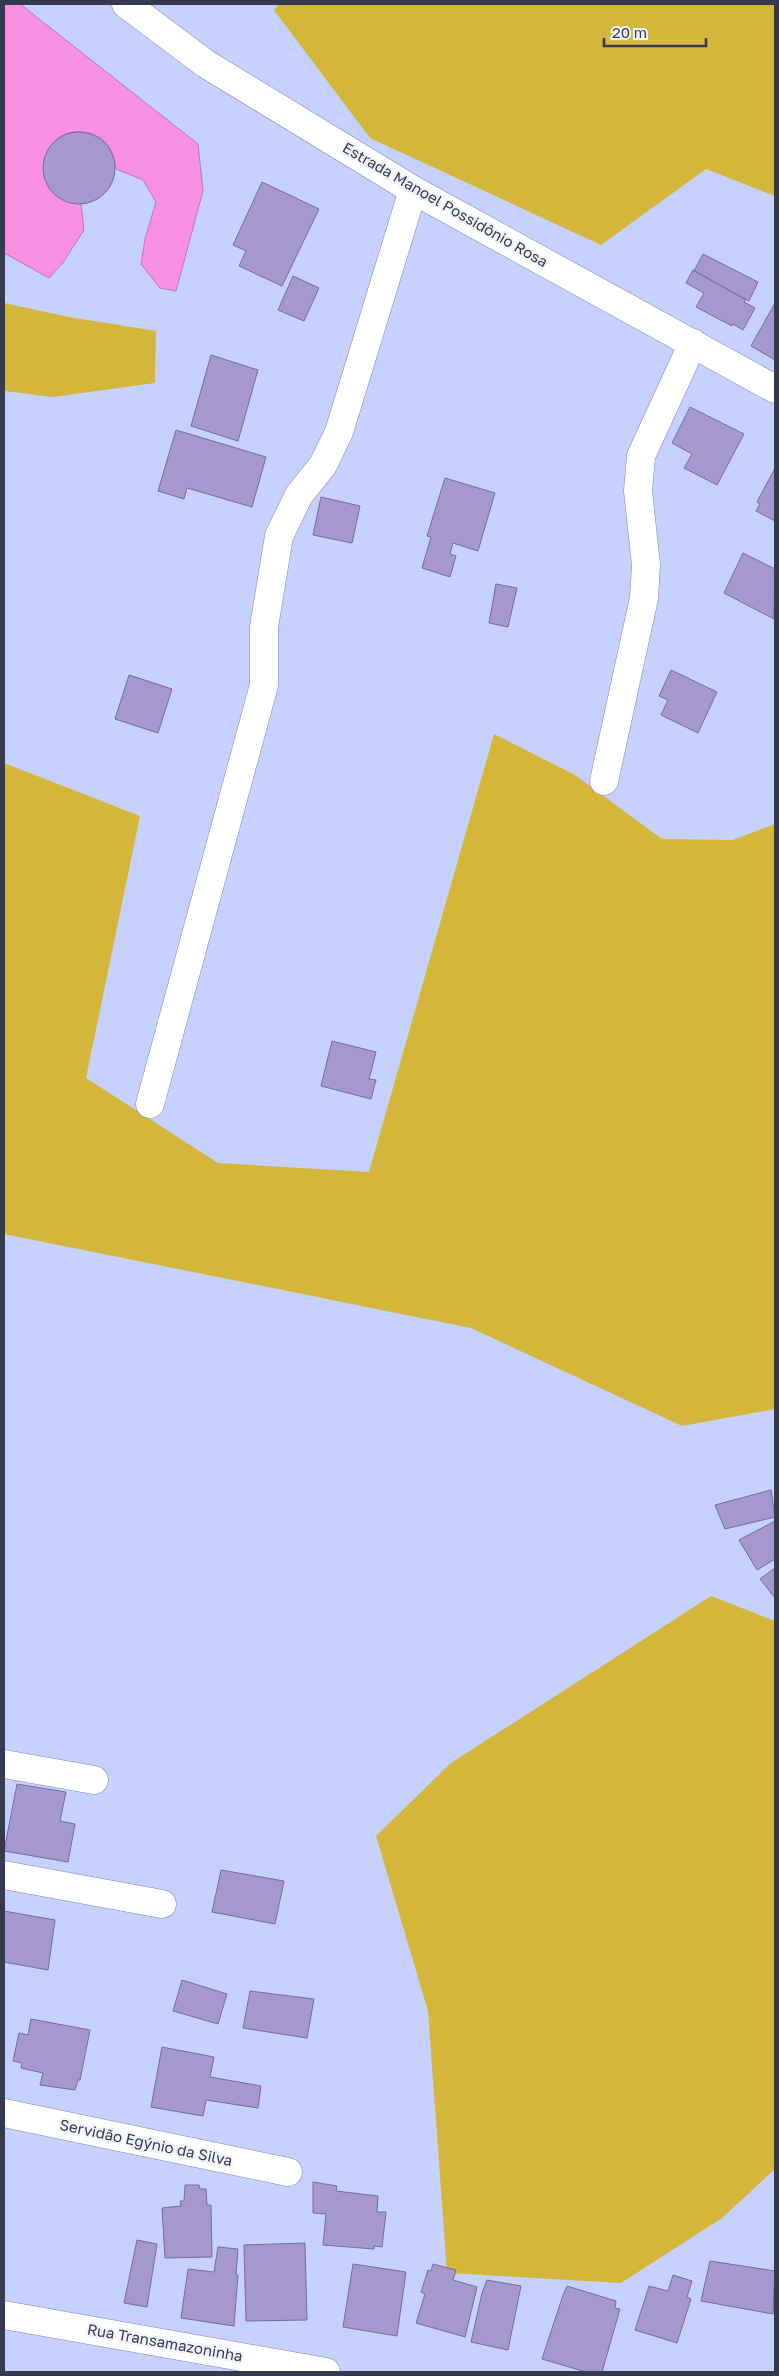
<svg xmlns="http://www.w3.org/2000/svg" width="779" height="2376" font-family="'Golos Text',sans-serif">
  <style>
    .green { fill: #d4b63a }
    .water { fill: #f991e3; stroke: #be77b7 }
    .building { fill: #a598cf; stroke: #786b9f }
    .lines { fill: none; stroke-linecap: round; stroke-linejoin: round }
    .minor-casing { stroke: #7b86ba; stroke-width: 29 }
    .minor { stroke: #fff; stroke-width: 28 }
    .labels { text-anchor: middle; stroke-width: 5; stroke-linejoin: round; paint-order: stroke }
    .street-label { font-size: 15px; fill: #353a51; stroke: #f2f4fa }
  </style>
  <rect width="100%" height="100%" fill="#c6d1fe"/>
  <g class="green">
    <polygon points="279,4 775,4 775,196 706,169 601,245 370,138 274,10"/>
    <polygon points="4,303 69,317 156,331 155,383 53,397 4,391"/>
    <polygon points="494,734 575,775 662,839 733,840 775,824 775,1409 682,1426 471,1328 4,1234 4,763 140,816 86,1078 218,1163 369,1172"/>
    <polygon points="711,1596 775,1621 775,2169 722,2218 621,2283 447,2273 428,2011 376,1836 451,1763"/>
  </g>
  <path class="water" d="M4,4H20L198,144L203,191L176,291L160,288L141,264L145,239L156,202L143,180L116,169C115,155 109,141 95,135C44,114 18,194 81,204L84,230L62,264L49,278L4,253Z"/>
  <g class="building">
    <circle cx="79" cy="168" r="36"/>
    <polygon points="262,182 319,209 282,286 239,266 246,251 233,245"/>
    <polygon points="703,254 758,282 749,301 694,271"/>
    <polygon points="693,270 746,300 744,302 755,308 743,330 733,324 732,326 696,307 704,293 686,283"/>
    <polygon points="293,276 319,288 304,321 278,310"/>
    <polygon points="775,303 775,360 751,346"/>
    <polygon points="211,355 258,370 238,441 191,426"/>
    <polygon points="690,407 744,434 717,485 684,468 692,454 672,443"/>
    <polygon points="176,430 266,457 252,507 187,488 184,499 158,491"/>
    <polygon points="775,468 775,521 756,511 760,504 757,502"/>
    <polygon points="445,478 495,493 478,551 453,543 450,554 456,556 450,577 422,568 431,537 427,536"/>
    <polygon points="321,497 360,506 352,543 313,535"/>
    <polygon points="743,553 775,569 774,619 724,593"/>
    <polygon points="496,584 517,588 508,627 489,623"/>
    <polygon points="671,670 717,692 698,733 661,715 668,700 659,696"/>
    <polygon points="129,675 172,689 158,733 115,719"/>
    <polygon points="332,1041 376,1052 369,1079 376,1080 371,1099 321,1086"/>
    <polygon points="771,1490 775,1517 725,1529 715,1505"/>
    <polygon points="775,1521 775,1559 757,1570 739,1540"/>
    <polygon points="775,1568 775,1598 760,1579"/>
    <polygon points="17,1784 66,1792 60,1821 75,1824 68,1862 4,1851"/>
    <polygon points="221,1870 284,1881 275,1924 212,1912"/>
    <polygon points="4,1911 55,1920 48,1970 4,1962"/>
    <polygon points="182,1980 227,1994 218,2024 173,2011"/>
    <polygon points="250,1991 314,1999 307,2038 243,2028"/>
    <polygon points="31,2019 90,2030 80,2080 78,2080 75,2090 40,2085 43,2073 21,2068 22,2063 13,2061 19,2033 28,2035"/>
    <polygon points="162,2047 214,2057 210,2077 261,2086 258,2108 206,2100 203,2116 151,2107"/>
    <polygon points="313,2182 337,2186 336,2191 378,2196 377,2212 386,2212 382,2247 374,2246 374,2249 323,2245 326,2214 313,2213"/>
    <polygon points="185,2185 199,2185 200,2189 206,2189 207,2205 211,2205 212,2257 165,2258 162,2208 181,2206 180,2201 184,2201"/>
    <polygon points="137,2240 157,2244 147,2307 124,2303"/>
    <polygon points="305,2243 307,2320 246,2321 244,2245"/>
    <polygon points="218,2247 238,2249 236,2275 238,2275 234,2326 181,2318 188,2269 214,2272"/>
    <polygon points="710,2261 775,2271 773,2314 701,2301"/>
    <polygon points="353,2264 406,2272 397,2336 343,2327"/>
    <polygon points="433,2264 456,2270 453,2280 477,2287 465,2337 416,2323 425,2294 421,2292 428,2270 431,2271"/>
    <polygon points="673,2275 692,2281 687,2297 691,2299 677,2343 635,2330 649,2286 668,2291"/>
    <polygon points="487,2280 521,2286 508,2350 471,2342 482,2293"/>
    <polygon points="567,2286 616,2301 615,2308 620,2309 602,2372 586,2372 542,2359 563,2295"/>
  </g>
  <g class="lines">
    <g class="minor-casing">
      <g id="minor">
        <polyline points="126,4 206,64 413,190 775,389"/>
        <polyline points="604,781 644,598 646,565 638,491 641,456 693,343"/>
        <polyline points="150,1104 264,685 264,627 279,536 299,495 323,465 339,432 413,190"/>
        <polyline points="4,1764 94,1780"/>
        <polyline points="4,1875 162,1904"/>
        <polyline points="4,2113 288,2172"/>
        <polyline points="4,2315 326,2372"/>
      </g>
    </g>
    <use href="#minor" class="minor"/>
  </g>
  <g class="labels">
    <g class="street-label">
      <text transform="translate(445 205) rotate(30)" y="5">Estrada Manoel Possidônio Rosa</text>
      <text transform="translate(146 2143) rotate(12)" y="5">Servidão Egýnio da Silva</text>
      <text transform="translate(165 2343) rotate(10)" y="5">Rua Transamazoninha</text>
    </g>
  </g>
  <rect width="779" height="2376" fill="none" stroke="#353a51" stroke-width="10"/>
  <path d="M604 38v8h102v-8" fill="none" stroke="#353a51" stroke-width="2.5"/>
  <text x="612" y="38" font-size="15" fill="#353a51" stroke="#f2f4fa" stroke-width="4" paint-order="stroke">20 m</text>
</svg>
